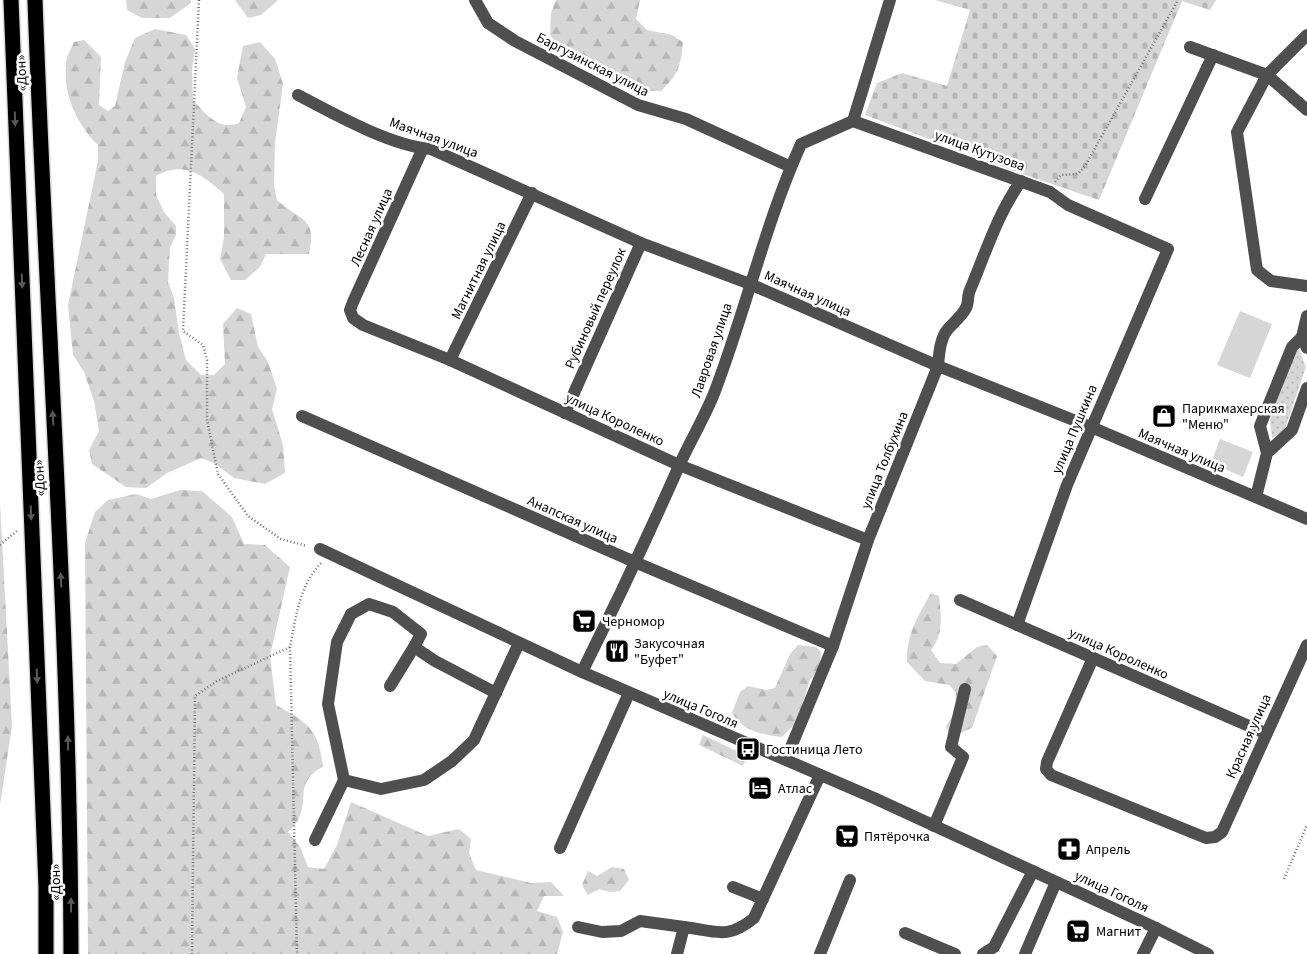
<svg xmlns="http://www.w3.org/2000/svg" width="1307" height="954" font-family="'Source Sans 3',sans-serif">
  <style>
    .green { fill: url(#green-dots) }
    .forest { fill: url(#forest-firs) }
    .cemetery { fill: url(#cemetery-stones) }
    .pitch { fill: #d6d6d6 }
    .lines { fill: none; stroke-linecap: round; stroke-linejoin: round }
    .highway-casing { stroke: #dbdbdb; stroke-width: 18 }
    .path { stroke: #717171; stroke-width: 2.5; stroke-dasharray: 1 2.5; stroke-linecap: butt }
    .minor { stroke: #4f4f4f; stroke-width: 12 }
    .highway { stroke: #000; stroke-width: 15 }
    .oneway { fill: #595959 }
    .labels { text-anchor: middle; stroke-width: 5; stroke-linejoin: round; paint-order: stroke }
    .street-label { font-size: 14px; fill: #000; stroke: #fff }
    .poi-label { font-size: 14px; fill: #000; stroke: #fff; text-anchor: start }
  </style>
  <defs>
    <pattern id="green-dots" width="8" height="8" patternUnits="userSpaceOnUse" patternTransform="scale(1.25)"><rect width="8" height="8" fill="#d6d6d6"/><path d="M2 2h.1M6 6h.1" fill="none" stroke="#b6b6b6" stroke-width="1.8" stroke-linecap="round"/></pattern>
    <pattern id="forest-firs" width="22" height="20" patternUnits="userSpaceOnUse" patternTransform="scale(1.25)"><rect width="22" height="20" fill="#d6d6d6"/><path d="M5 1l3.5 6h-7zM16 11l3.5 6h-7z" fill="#b6b6b6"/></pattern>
    <pattern id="cemetery-stones" width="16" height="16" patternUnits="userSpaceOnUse" patternTransform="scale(1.25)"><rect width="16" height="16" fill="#d6d6d6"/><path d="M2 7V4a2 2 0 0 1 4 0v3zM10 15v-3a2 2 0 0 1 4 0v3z" fill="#b6b6b6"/></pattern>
  </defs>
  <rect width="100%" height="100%" fill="#fff"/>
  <polygon class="green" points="1298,346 1306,367 1284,431 1272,438 1270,420 1291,356"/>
  <g class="forest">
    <polygon points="126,0 191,0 191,3 170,18 142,18 127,10"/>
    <polygon points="235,0 278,0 261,15 248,18"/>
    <path d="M556,0H640L636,19L647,30L672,35L683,42C681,66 678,75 661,91H637L571,61L550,35L551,13Z"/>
    <path d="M155,29L186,35L195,49L192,71L193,100C206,114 218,131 239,123L246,107L237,78L243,46L260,42L275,59L283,84L275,142L274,185L277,200C301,222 317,216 309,254H266L260,267L245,280H231L220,259L224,237V194C202,175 185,160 156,176V195L164,212L176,226V235L170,247L168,282L174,298L179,333L186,360L201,375H214L225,364L223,324L237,308L251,314L258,347L268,362L277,389L272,409L283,445L285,473L265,484L234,478L214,463L201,458L167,473L146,488L126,487L92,464L89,450L99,431L94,401L84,372L73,355L68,305L98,161V145C77,124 63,95 66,64C66,57 71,49 74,42L84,40L101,57L99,105L108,111L115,106L125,62L135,38Z"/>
    <path d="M180,490L202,491L232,517L244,544L265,545L290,567L270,656L276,705C308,723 318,728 323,766C293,785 310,797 298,820C296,824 291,829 288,832L300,847L308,867L324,869L337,845L351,802L428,836L459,829L471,839L469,853L476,870L531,883L551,882L564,896H544L537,911L557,917L563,932L557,954H88L85,543L95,512L108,500L136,494L151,499Z"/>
    <polygon points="0,503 12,726 0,805"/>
    <path d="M931,593L939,596C941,616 944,634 931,650L940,663L956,664L977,647L987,645L997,656L972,728L956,735L949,734L946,726L955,712L956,692L949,685L925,681L907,662C906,635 918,616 931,593Z"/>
    <path d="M798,645L816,647L821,652L819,668L810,680L796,723L782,737C762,735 743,731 732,713L740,692L748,686L766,690L775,688L790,654Z"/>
    <polygon points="703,735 747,756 743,766 699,745"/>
    <polygon points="612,867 624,869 629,880 620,891 610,892 599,889 588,895 582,885 588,871 597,876"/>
  </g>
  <polygon class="cemetery" points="935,0 1216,0 1210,10 1182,1 1099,200 1028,176 865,115 877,83 902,73 947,86 970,10"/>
  <g class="pitch">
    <polygon points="1240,311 1272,324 1250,378 1217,365"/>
    <polygon points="1220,439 1253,452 1243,477 1211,463"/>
  </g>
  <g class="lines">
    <g class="highway-casing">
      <g id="highway">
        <polyline points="11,0 46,887 46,954"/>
        <path d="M35,0C46,318 70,636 71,954"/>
      </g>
    </g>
    <g class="path">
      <polyline points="199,0 183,331 203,345 207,360 207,420 218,474 248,516 281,539 307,546"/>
      <polyline points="1055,182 1061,175 1078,174 1085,166 1178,0"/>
      <polyline points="0,545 18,530"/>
      <polyline points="290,647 297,954"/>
      <polyline points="1284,879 1307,825"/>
      <path d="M192,954L195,696L217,681L290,647C296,616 299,587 321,563"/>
    </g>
    <g class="minor">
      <polyline points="475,0 488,23 515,41 638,105 686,119 791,167"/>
      <polyline points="1307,35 1267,75 1237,132 1257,270 1271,281 1307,286"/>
      <polyline points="1190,47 1267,75 1307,110"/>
      <path d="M298,95C334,114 391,146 431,149L641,243L750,284L938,366L1091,427L1307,519"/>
      <polyline points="853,121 890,0"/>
      <polyline points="423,148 353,302 350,310 353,318 363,325 450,360 679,465 868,540"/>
      <polyline points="1145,199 1213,55"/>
      <polyline points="1307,316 1302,337 1307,348"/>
      <polyline points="450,360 532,193"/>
      <polyline points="565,413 641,243"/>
      <polyline points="302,416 637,563 833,646"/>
      <polyline points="1267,453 1260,426 1292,347 1302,337"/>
      <polyline points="1256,497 1267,453 1292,430 1307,388"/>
      <polyline points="320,549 582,672 874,798 1156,928 1208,954"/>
      <polyline points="960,600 1265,733"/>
      <polyline points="1093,658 1047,762 1046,769 1051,775 1206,838 1215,837 1222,832 1307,645"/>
      <path d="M582,672C616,604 648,536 679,466C690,441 705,417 715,391C746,310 765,224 801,144L853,121L1050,192L1068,205L1168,249L1067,485L1017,625"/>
      <polyline points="390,686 414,647 435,661 496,693"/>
      <path d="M786,759L833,646L868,540L938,366C939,354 940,338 948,329C954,322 961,317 966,308C969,303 967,296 970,290C986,252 997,215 1021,181"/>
      <polyline points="344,780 328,704 337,642 351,614 369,604 393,612 421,634 414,647"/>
      <polyline points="934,826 963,757 951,747 965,689"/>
      <polyline points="315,840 344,780 381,789 424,780 452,761 474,740 519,643"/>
      <polyline points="560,848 629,693"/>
      <polyline points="733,887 763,899"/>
      <polyline points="578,927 602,932 621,931 640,921 684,927"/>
      <polyline points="905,933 955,954"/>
      <path d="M677,954L684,927C715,931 728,940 754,918L820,775"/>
      <polyline points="820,954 850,880"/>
      <polyline points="983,954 994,947 1033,871"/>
      <polyline points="1025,954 1056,882"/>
      <polyline points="1143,954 1156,928"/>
    </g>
    <use href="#highway" class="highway"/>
  </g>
  <defs><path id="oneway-solid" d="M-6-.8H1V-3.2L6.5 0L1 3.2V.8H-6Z" transform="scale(1.25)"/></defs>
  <g class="oneway">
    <use href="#oneway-solid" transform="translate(15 119) rotate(88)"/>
    <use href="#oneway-solid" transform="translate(22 281) rotate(88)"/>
    <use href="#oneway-solid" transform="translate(53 418) rotate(-93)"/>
    <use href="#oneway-solid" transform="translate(31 513) rotate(88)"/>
    <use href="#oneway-solid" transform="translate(61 580) rotate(-93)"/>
    <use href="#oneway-solid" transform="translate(37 676) rotate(88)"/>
    <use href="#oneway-solid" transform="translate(68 743) rotate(-91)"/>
    <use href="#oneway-solid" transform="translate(71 905) rotate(-90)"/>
  </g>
  <defs>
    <g id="shop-square" transform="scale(1.25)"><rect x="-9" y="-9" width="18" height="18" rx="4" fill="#000" stroke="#fff"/><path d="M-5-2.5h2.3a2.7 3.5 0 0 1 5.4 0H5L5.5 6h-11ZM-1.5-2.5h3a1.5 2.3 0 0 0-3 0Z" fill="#fff"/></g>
    <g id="supermarket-square" transform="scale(1.25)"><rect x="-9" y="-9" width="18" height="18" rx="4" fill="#000" stroke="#fff"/><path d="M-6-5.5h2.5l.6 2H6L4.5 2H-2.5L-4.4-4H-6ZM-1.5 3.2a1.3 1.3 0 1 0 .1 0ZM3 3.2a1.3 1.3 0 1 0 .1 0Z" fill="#fff"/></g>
    <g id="restaurant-square" transform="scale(1.25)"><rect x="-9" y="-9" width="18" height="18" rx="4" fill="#000" stroke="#fff"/><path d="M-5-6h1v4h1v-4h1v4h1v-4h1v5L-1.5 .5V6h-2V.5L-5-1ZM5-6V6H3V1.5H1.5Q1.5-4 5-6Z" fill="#fff"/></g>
    <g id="bus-square" transform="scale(1.25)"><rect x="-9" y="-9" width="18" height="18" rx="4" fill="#000" stroke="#fff"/><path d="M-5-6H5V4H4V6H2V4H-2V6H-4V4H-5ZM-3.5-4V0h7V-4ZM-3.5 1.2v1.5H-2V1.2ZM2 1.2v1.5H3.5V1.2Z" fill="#fff"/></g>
    <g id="hotel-square" transform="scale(1.25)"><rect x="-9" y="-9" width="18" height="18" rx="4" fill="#000" stroke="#fff"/><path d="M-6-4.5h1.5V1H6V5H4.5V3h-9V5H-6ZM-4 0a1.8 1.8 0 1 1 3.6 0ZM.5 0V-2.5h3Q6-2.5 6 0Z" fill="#fff"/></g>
    <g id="pharmacy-square" transform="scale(1.25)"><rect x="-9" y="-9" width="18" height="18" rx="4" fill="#000" stroke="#fff"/><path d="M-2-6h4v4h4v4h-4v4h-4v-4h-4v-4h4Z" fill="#fff"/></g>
  </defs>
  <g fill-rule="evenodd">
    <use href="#shop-square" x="1164" y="416"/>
    <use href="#supermarket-square" x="584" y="621"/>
    <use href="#restaurant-square" x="617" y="651"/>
    <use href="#bus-square" x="748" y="749"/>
    <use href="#hotel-square" x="760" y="788"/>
    <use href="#supermarket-square" x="847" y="836"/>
    <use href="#pharmacy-square" x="1069" y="849"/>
    <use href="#supermarket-square" x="1078" y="931"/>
  </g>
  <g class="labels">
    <g class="street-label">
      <text transform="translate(593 64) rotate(27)" y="5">Баргузинская улица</text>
      <text transform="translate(21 73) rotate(-92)" y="5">«Дон»</text>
      <text transform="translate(434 137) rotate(20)" y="5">Маячная улица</text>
      <text transform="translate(980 150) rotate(20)" y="5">улица Кутузова</text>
      <text transform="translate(371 227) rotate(-66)" y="5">Лесная улица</text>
      <text transform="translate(478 270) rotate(-64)" y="5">Магнитная улица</text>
      <text transform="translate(808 293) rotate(24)" y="5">Маячная улица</text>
      <text transform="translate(595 308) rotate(-66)" y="5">Рубиновый переулок</text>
      <text transform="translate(711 350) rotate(-71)" y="5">Лавровая улица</text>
      <text transform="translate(615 419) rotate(25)" y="5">улица Короленко</text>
      <text transform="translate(1074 429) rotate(-67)" y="5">улица Пушкина</text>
      <text transform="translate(1182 450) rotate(23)" y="5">Маячная улица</text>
      <text transform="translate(884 460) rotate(-68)" y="5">улица Толбухина</text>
      <text transform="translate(39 478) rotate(-93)" y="5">«Дон»</text>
      <text transform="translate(573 519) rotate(24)" y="5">Анапская улица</text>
      <text transform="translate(1119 653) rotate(24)" y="5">улица Короленко</text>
      <text transform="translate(701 708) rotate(23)" y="5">улица Гоголя</text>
      <text transform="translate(1248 736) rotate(-66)" y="5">Красная улица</text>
      <text transform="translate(55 882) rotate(-91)" y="5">«Дон»</text>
      <text transform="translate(1112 891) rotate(25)" y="5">улица Гоголя</text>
    </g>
    <g class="poi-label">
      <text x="1182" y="413">Парикмахерская<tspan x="1182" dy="16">"Меню"</tspan></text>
      <text x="602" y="626">Черномор</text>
      <text x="634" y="648">Закусочная<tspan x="634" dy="16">"Буфет"</tspan></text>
      <text x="766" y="754">Гостиница Лето</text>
      <text x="778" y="793">Атлас</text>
      <text x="864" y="841">Пятёрочка</text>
      <text x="1086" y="854">Апрель</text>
      <text x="1096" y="936">Магнит</text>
    </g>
  </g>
</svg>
